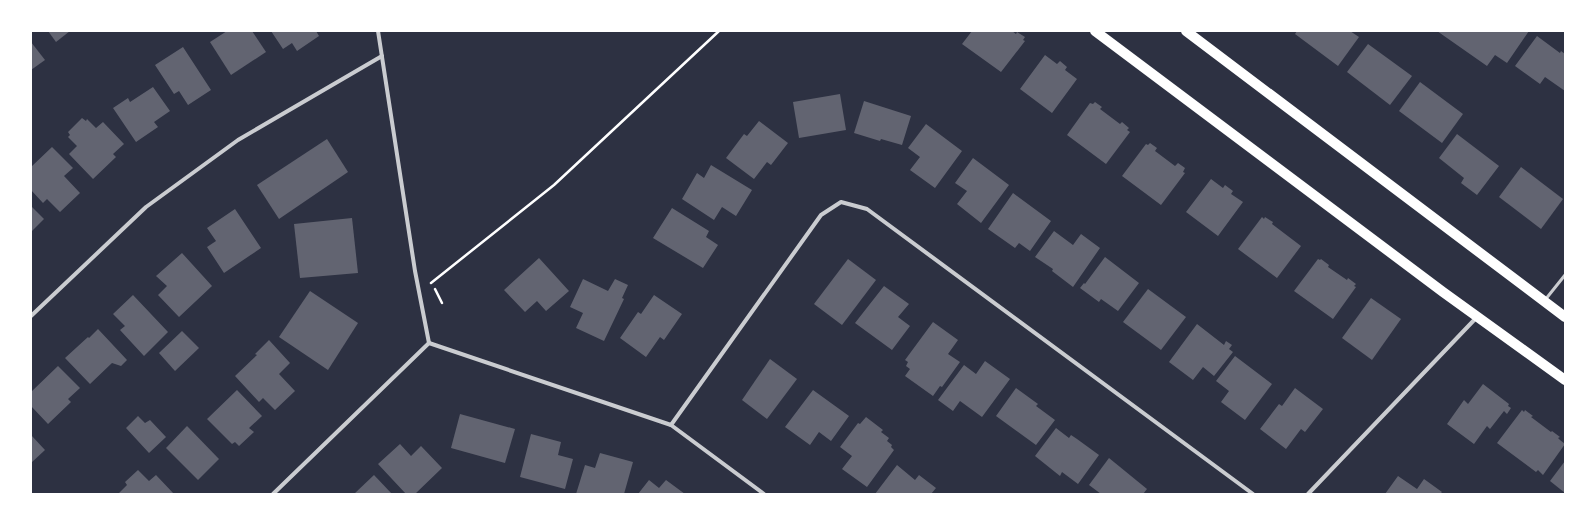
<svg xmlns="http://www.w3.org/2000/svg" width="1596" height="525" font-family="'Fira Sans',sans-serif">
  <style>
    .building { fill: #626471 }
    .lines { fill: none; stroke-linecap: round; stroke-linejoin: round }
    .path { stroke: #fff; stroke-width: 2.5 }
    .service { stroke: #caccd0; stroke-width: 3 }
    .minor { stroke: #caccd0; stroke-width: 4 }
    .primary { stroke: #fff; stroke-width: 10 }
  </style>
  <rect width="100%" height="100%" fill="#2d3142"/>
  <g class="building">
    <polygon points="48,31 70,31 56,42"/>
    <polygon points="227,31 252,31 266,52 231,75 210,42"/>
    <polygon points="271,31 316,31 319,36 297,51 292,43 283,49"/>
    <polygon points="972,31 1012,31 1016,34 1017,32 1025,37 1023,40 1025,41 1001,72 962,44"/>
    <polygon points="1297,31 1350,31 1359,37 1338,66 1295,34"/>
    <polygon points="1437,31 1529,31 1507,63 1495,55 1487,66"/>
    <polygon points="1537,36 1560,53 1561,51 1565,54 1565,91 1545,77 1540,84 1515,66"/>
    <polygon points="31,42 45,60 31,70"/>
    <polygon points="1368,44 1412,76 1390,105 1347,72"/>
    <polygon points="183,47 211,90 188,105 179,91 174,94 155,65"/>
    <polygon points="1045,55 1057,64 1060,61 1067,67 1065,70 1077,79 1052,113 1020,89"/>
    <polygon points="1420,82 1463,114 1442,143 1399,111"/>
    <polygon points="153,87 170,111 154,122 158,127 136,142 113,108 128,98 130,102"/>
    <polygon points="840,94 846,130 799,138 793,102"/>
    <polygon points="864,101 911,116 902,145 881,139 880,141 854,133"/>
    <polygon points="1095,102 1102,107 1100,109 1120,124 1122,122 1129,128 1127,130 1130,132 1106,164 1067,135 1090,103 1093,104"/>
    <polygon points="82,118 86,121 87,119 96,128 103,122 124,144 113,154 116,157 93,179 69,154 77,146 68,137 70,135 68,132"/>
    <polygon points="759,121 788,143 771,165 767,162 754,179 726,158 744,134 747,136"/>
    <polygon points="926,124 962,151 935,188 910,170 920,157 908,148"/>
    <polygon points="1457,134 1499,166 1477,195 1461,183 1464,178 1439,158"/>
    <polygon points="327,139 348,172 279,219 257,185"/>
    <polygon points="1150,143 1157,148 1155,151 1175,166 1178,163 1185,168 1183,172 1185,173 1161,205 1122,176 1146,144 1148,145"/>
    <polygon points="52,147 73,168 64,176 80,193 60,212 47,199 43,203 31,190 31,167"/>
    <polygon points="973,158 1009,185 981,223 957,204 967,191 955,183"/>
    <polygon points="711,165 752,190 736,216 722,207 714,220 682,199 697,173 704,178"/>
    <polygon points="1521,167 1563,199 1541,229 1499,197"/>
    <polygon points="1211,179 1223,188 1225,185 1233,191 1231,194 1243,202 1218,236 1186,212"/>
    <polygon points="1013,193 1051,221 1030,251 1019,243 1015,248 988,229"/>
    <polygon points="31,206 44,219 31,232"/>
    <polygon points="672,208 709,231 706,237 718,245 703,268 653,238"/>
    <polygon points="235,209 261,248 224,273 207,247 216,241 207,228"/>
    <polygon points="1262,217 1264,219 1265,217 1273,222 1272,224 1301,246 1277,278 1238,249"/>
    <polygon points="352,218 358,273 300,278 294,224"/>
    <polygon points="1054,231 1073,245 1081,234 1100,248 1073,287 1052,271 1053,269 1035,257"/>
    <polygon points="182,253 212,286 179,317 158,295 167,286 156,276"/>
    <polygon points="1105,257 1139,283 1118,311 1101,299 1099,302 1080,288 1084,283 1085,284"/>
    <polygon points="539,258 569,291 546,311 537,301 525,312 504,290"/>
    <polygon points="848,259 876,280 842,325 814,304"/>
    <polygon points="1318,259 1320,260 1321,259 1329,265 1328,267 1347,280 1348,278 1356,284 1354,286 1356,287 1333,319 1294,291"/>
    <polygon points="583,279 608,291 615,279 628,285 622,298 624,299 604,341 576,328 583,313 570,307"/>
    <polygon points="884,286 909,304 898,317 910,326 892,350 855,323"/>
    <polygon points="1148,289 1186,317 1161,350 1123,322"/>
    <polygon points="310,291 358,323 328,370 279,337"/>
    <polygon points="133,295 168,332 144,356 120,330 125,326 113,314"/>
    <polygon points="654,295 682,314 664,340 660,337 646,357 620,338 638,312 641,314"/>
    <polygon points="1371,298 1401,319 1372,360 1342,338"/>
    <polygon points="933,322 958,340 948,354 960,362 942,387 940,386 933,396 905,376 910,369 906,366 908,362 905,360"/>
    <polygon points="1197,324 1224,345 1226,341 1232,345 1229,349 1233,352 1214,376 1203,367 1193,380 1169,362"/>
    <polygon points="98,329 127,360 121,366 112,363 90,384 65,358 88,337 89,338"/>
    <polygon points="182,331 199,348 175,371 159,353"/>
    <polygon points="269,340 290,363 279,374 295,391 275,410 263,398 259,402 235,376 257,355 255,354"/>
    <polygon points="1235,356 1272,384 1245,420 1221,402 1229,391 1216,381"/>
    <polygon points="770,359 797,379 767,419 742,400"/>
    <polygon points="985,361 1010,379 982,417 960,401 953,411 938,400 964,365 976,374"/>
    <polygon points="58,366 80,388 68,399 71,402 48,424 31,406 31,392"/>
    <polygon points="1483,384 1509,404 1508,406 1511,408 1507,414 1504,411 1490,429 1487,426 1474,444 1447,424 1464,400 1468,404"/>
    <polygon points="1016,388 1038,404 1036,406 1055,420 1036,445 996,416"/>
    <polygon points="1295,388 1323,409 1305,432 1301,429 1286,449 1260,429 1279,404 1282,406"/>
    <polygon points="237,390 262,416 249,428 254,432 239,446 235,442 232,444 207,419"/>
    <polygon points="813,390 849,416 831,441 819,432 810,445 785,427"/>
    <polygon points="1522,410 1524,412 1525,410 1533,416 1531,417 1551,432 1552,431 1560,437 1558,438 1560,440 1565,444 1543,475 1538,470 1536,472 1497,443"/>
    <polygon points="460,414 515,429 505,463 451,448"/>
    <polygon points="138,416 145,423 150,420 166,437 149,453 126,428"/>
    <polygon points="866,417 883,430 881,432 889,438 887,441 892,445 891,447 894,450 867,487 842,469 852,456 840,447 858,423 860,424"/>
    <polygon points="187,426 219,459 198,480 166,448"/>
    <polygon points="1056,428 1069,438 1071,435 1077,439 1099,455 1078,484 1062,472 1060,476 1035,456"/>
    <polygon points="531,434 561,442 558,455 573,459 565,489 520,477"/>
    <polygon points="31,435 45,450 31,463"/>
    <polygon points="400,444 411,456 421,446 442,468 415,494 406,494 378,464"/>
    <polygon points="600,453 633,462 624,494 576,494 585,465 595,468"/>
    <polygon points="1109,458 1147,489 1143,494 1101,494 1089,485"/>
    <polygon points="1565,461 1565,493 1550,481"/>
    <polygon points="897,465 915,480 919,475 936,488 931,494 875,494"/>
    <polygon points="138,470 149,481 156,475 174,494 118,494 127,485 125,482"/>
    <polygon points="374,475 392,494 354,494"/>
    <polygon points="1398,476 1417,489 1424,479 1442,492 1440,494 1385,494"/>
    <polygon points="649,480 659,488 666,480 685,494 638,494"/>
  </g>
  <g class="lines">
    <g class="path">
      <polyline points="431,283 554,185 719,31"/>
      <polyline points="435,289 442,303"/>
    </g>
    <polyline class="service" points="1545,300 1565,275"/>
    <g class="minor">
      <polyline points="378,31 415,271 429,343"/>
      <polyline points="31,316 146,207 238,140 382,56"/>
      <polyline points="429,343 671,425 764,494"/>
      <polyline points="671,425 821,215 841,202 867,209 1253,494"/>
      <polyline points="273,494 429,343"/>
      <polyline points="1308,494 1477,317"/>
    </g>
    <g class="primary">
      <polyline points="1095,31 1443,292 1565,380"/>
      <polyline points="1186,31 1565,317"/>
    </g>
  </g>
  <rect width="1596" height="525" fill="none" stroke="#ffffff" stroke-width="64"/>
</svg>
